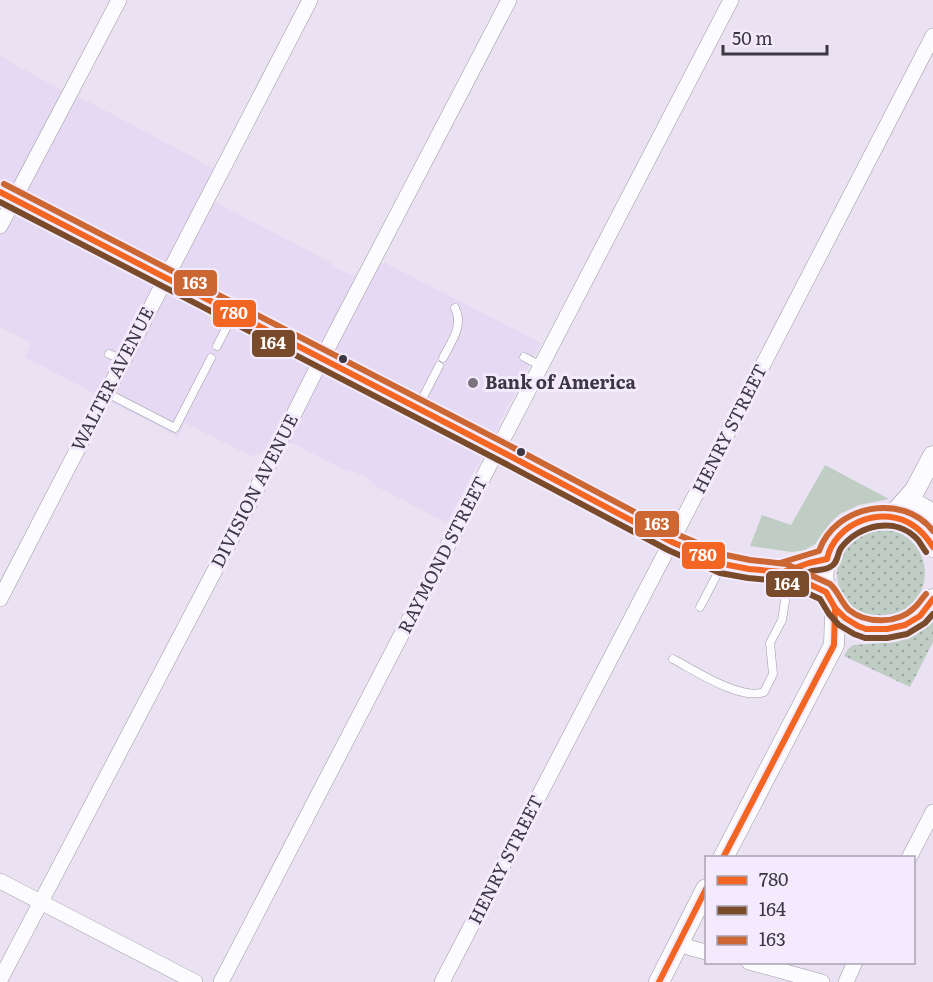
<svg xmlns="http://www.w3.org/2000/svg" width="933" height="982" font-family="Literata,serif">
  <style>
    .built { fill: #e5d9f4 }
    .grass { fill: url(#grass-dots) }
    .park { fill: #bfcdc4 }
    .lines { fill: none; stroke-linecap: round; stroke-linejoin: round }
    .service-casing { stroke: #9e98a4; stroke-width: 9 }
    .minor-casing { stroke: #9e98a4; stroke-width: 16 }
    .tertiary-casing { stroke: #9e98a4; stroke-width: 21 }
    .service { stroke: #fcfbfd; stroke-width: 8 }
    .minor { stroke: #fcfbfd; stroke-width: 15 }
    .tertiary { stroke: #fcfbfd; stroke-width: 20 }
    .bus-1-casing { stroke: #f3ebfd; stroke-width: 10 }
    .bus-2-casing { stroke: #f3ebfd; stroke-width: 10 }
    .bus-3-casing { stroke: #f3ebfd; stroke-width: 10 }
    .bus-1 { stroke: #f26522; stroke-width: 6 }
    .bus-2 { stroke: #7a4b2a; stroke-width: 6 }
    .bus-3 { stroke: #c63; stroke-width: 6 }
    .bus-dot { fill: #3c3743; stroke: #f3ebfd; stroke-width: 2 }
    .poi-dot { fill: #797380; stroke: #f3ebfd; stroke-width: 2 }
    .labels { text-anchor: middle; stroke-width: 6; stroke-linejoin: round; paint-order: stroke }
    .street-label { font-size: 18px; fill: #3c3743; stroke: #f3ebfd }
    .poi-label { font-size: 18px; font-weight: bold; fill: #3c3743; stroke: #f3ebfd; text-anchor: start }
    .line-badge { stroke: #f3ebfd; stroke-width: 2 }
    .badge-label { font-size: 16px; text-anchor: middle; font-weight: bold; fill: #fff }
  </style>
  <defs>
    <pattern id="grass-dots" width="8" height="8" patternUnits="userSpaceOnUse" patternTransform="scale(1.5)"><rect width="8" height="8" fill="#bfcdc4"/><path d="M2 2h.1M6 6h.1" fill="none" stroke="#9ca7a1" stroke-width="1.8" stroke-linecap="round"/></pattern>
  </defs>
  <rect width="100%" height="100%" fill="#eae2f2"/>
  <polygon class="built" points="0,56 61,90 78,96 213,168 215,202 332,263 331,265 353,276 385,263 541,343 447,523 370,483 371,480 351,470 349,472 292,443 251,456 185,423 178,437 25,357 31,343 0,327"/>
  <g class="grass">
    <circle cx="881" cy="573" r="44"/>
    <polygon points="933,622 933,642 910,687 844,656 848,649 853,645 896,642 914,636"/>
  </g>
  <polygon class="park" points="825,465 889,499 859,505 840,514 831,522 815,544 805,550 792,552 750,546 762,515 791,525"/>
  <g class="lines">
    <g class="service-casing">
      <g id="service">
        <polyline points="217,346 234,313"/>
        <polyline points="109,354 123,360"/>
        <polyline points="524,357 541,366"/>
        <path d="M443,358C451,342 464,326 455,308"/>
        <polyline points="107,393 175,428 211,358"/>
        <polyline points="418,407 439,366"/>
        <polyline points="700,607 722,565"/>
        <path d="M673,659C694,670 741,701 764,692L773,674L770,643L782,620L786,595L792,578"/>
      </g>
    </g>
    <g class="minor-casing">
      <g id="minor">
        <polyline points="0,226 119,0"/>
        <polyline points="0,599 310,0"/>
        <polyline points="909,858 933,812"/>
        <polyline points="0,881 195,982"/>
        <polyline points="679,943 691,948 706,952"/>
        <polyline points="749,962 822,982"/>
        <polyline points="0,980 237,528 313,376 509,0"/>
        <polyline points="221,982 731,0"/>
        <polyline points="442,982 681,523 933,36"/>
        <polyline points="846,982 855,962"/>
      </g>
    </g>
    <g class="tertiary-casing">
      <g id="tertiary">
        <polyline points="0,192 510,456 672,542 723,564 749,569 783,572 826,592"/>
        <polyline points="914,503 933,514"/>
        <polyline points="893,515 915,490 933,456"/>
        <path d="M933,547C927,534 917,525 904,520C850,498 796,569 839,612C850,623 861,629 875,629C903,628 918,623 933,599"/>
        <polyline points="783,572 809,563 827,559"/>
        <polyline points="723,858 834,645 835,608"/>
        <polyline points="659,982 706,889"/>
      </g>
    </g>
    <use href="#service" class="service"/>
    <use href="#minor" class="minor"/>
    <use href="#tertiary" class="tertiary"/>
    <g class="bus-1-casing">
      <g id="bus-1">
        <polyline points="0,192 510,456 672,542 723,564 749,569 783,572 826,592 835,608 845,618 858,626 866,629 887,629 905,625 920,616 933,599"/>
        <path d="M783,572L809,563L827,559C835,522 884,504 914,526C923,532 928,539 933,547"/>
        <polyline points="723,858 834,645 835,608"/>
        <polyline points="659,982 706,889"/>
      </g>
    </g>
    <g class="bus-2-casing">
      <g id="bus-2">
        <polyline points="0,202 506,464 668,550 720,573 748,578 781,581 820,599 829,614 839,625 854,634 865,638 887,638 907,634 925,623 933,614"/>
        <path d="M786,581C795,577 803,574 812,571C818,570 825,570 830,567C838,564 837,554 841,548C859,524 897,516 918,540C921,544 923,548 926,552"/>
      </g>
    </g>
    <g class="bus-3-casing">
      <g id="bus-3">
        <path d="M4,184L514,448L676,534L726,555L750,560L786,564L830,584C838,591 841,602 849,610C866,624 898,624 914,608C919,604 922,598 926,594"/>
        <path d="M780,563L819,551C835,505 903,492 933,531"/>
      </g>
    </g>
    <use href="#bus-1" class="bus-1"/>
    <use href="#bus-2" class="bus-2"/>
    <use href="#bus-3" class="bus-3"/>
  </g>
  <g class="bus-dot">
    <circle cx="343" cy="359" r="5"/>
    <circle cx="521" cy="452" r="5"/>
  </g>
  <circle class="poi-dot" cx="473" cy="383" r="6"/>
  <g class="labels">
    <g class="street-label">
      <text transform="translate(113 379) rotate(-63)" y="6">WALTER AVENUE</text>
      <text transform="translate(730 429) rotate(-63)" y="6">HENRY STREET</text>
      <text transform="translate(255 491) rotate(-63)" y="6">DIVISION AVENUE</text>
      <text transform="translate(443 555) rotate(-63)" y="6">RAYMOND STREET</text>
      <text transform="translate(506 860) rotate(-63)" y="6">HENRY STREET</text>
    </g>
    <g class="poi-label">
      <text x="485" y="389">Bank of America</text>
    </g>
  </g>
  <g class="line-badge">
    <rect x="173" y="269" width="45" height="28" rx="6" fill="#c63"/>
    <rect x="212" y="299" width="45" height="29" rx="6" fill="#f26522"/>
    <rect x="251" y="329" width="45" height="29" rx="6" fill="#7a4b2a"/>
    <rect x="634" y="510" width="46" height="28" rx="6" fill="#c63"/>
    <rect x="681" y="541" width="45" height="29" rx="6" fill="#f26522"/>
    <rect x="765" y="570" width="45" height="28" rx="6" fill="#7a4b2a"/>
  </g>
  <g class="badge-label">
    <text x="195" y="289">163</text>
    <text x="234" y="319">780</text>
    <text x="273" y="349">164</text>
    <text x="657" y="530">163</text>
    <text x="703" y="561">780</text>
    <text x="787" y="590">164</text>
  </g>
  <rect x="705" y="856" width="210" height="108" fill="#f3ebfd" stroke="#aaa3b3" stroke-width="1.5"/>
  <rect x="717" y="876" width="30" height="9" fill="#f26522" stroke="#aaa3b3" stroke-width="1.5"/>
  <text x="759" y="886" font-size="18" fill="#3c3743">780</text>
  <rect x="717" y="906" width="30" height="9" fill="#7a4b2a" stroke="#aaa3b3" stroke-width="1.5"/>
  <text x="759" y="916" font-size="18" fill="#3c3743">164</text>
  <rect x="717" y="936" width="30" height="9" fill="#cc6633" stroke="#aaa3b3" stroke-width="1.5"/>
  <text x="759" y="946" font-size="18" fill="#3c3743">163</text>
  <path d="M723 45v9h104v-9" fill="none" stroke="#3c3743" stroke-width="3"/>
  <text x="732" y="45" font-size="18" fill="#3c3743" stroke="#f3ebfd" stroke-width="4.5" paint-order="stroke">50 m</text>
</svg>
